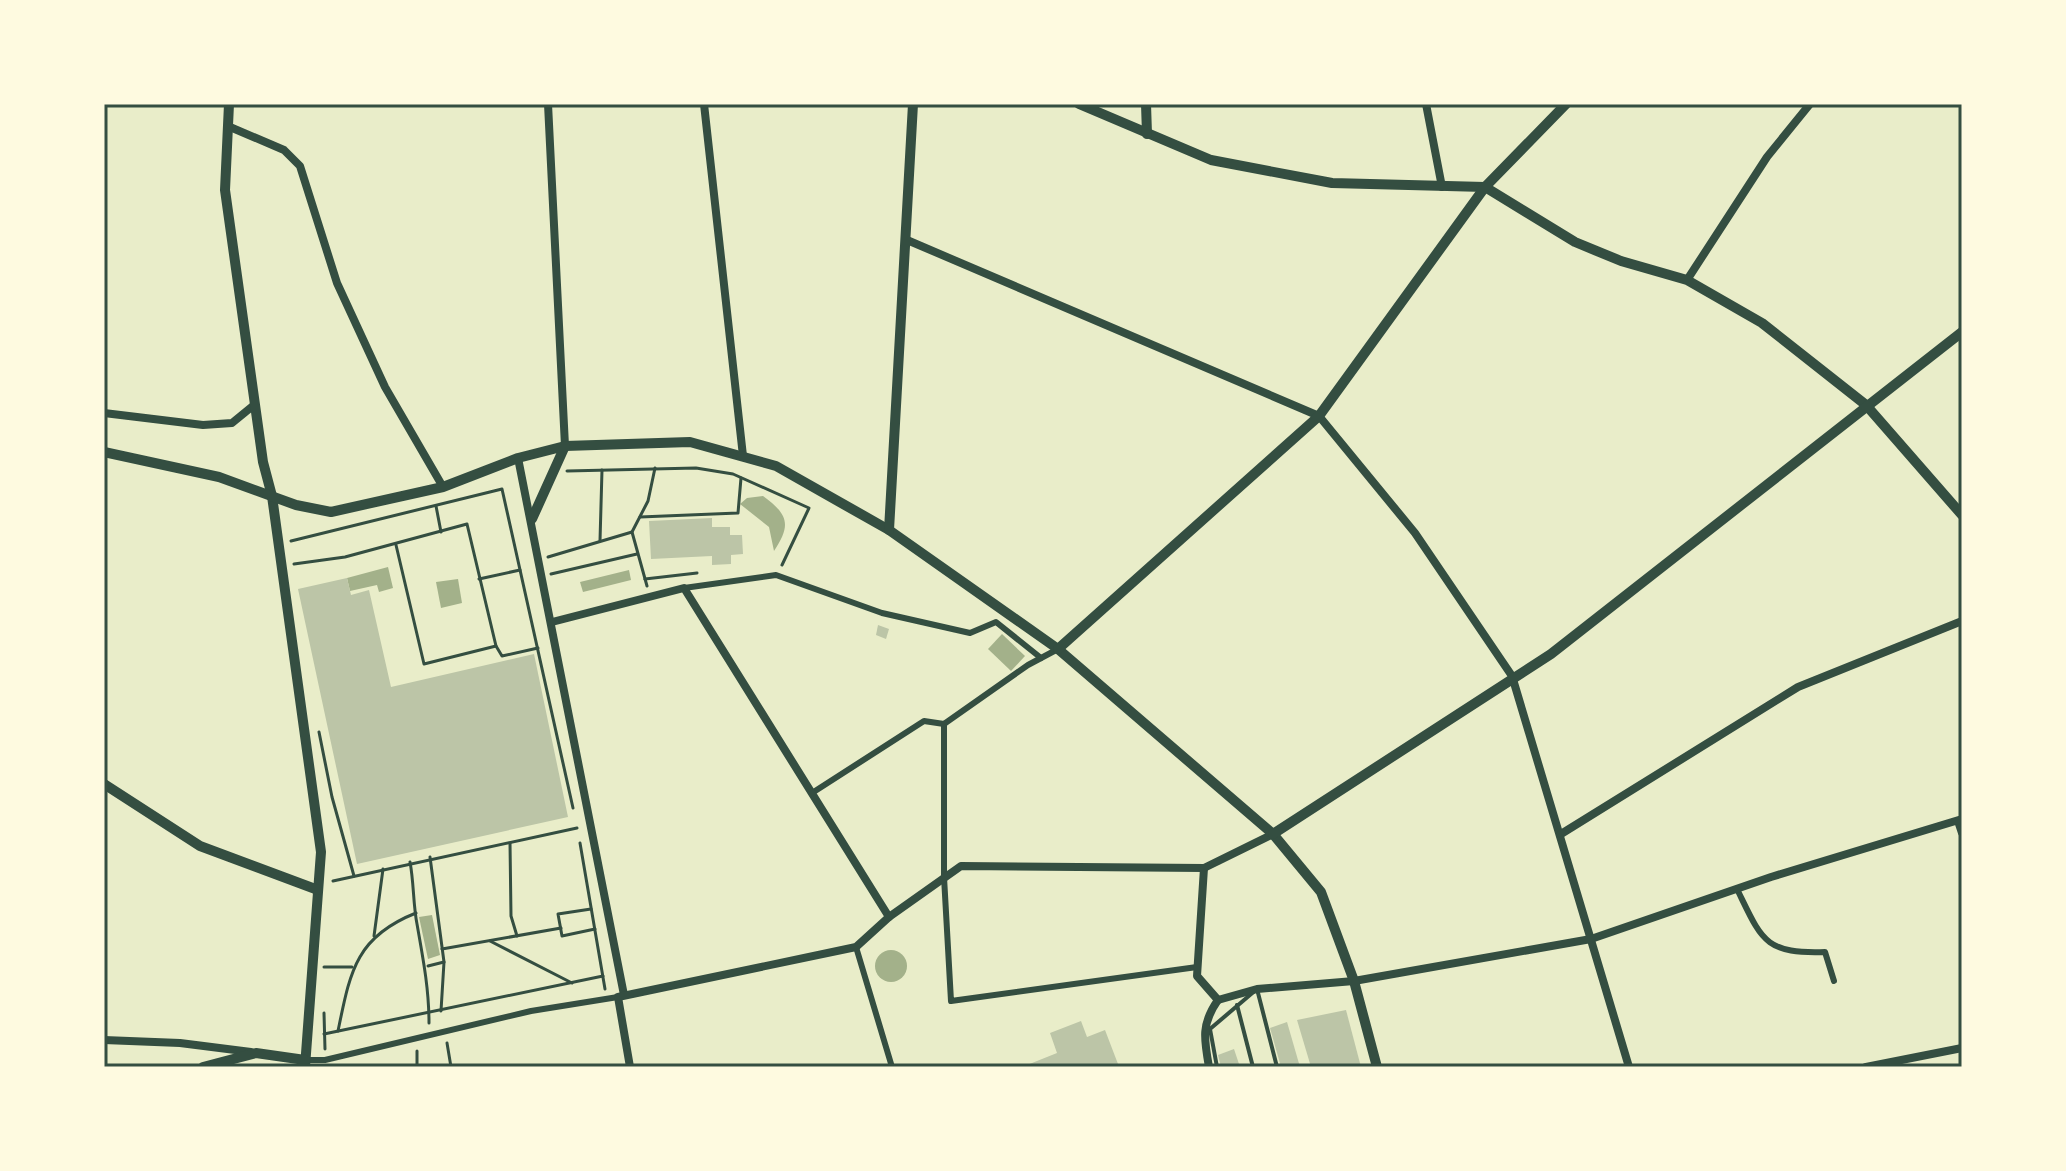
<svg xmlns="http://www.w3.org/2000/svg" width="2066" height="1171" font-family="Literata,serif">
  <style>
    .water { fill: #a3b18a }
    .building { fill: #bcc5a7 }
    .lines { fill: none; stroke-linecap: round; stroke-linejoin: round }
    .path { stroke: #344e41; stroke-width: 3 }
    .service { stroke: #344e41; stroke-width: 4 }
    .pedestrian { stroke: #344e41; stroke-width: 6 }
    .minor { stroke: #344e41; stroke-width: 8 }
    .tertiary { stroke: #344e41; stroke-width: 10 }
    .neatline { fill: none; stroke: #344e41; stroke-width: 3 }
  </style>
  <rect width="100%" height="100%" fill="#e9edc9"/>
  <g class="water">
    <path d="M763,496C789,515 791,525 774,551L769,527L740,504L747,498Z"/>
    <polygon points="388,567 393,588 379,592 377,585 350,591 347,578"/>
    <polygon points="629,570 631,580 583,592 580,582"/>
    <polygon points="458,579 462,603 441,608 436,582"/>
    <polygon points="1002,634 1025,656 1011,671 988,649"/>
    <polygon points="432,915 440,955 428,959 419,917"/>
    <circle cx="891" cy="966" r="16"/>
  </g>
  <g class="building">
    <polygon points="712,518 712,527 730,527 730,535 742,535 743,554 731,555 731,564 712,565 712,556 651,559 649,521"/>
    <polygon points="347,578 351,595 369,590 391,687 534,654 568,817 357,864 298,589"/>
    <polygon points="878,625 889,629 886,639 876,635"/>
    <polygon points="1346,1010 1361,1067 1311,1067 1297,1020"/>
    <polygon points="1081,1021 1087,1037 1105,1030 1118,1064 1110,1067 1022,1067 1057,1053 1050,1033"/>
    <polygon points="1287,1022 1300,1067 1281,1067 1270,1028"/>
    <polygon points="1234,1049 1240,1067 1221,1067 1218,1055"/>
  </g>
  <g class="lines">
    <g class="path">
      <polyline points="567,471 696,468 733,474 809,508 782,565"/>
      <polyline points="436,506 441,532"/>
      <polyline points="640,517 738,513 741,478"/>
      <polyline points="291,541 502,489 573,808"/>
      <polyline points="600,541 602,470"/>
      <polyline points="396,545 424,664 496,646"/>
      <polyline points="548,557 632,532"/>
      <polyline points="294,564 345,557 467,524 496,646 502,656 538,648"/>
      <polyline points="551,574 637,554"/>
      <polyline points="479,579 520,570"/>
      <polyline points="645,579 697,573"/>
      <polyline points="647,586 632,532 648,501 655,468"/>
      <polyline points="319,732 332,797 354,876"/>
      <polyline points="510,843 511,916 517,936"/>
      <polyline points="580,843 605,989"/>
      <polyline points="430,857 444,962 441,1011"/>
      <path d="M410,862C414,883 413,904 417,924C423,958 429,989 429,1023"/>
      <polyline points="333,881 577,828"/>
      <polyline points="591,909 558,914 562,936 595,929"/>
      <polyline points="374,936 383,869"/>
      <polyline points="490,941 572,983"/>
      <polyline points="442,949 561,928"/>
      <polyline points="428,966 444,962"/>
      <polyline points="324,967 352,967"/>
      <polyline points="324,1013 325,1049"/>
      <path d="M338,1031C350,973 355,937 416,913"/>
      <polyline points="324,1034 603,976"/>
      <polyline points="447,1043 451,1067"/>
      <polyline points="417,1067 417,1051"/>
    </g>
    <g class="service">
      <polyline points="1237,1005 1253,1067"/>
      <polyline points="1217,1067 1210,1029 1257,989 1277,1067"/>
    </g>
    <g class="pedestrian">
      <polyline points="684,588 776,575 882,613 970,633 996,622 1041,658"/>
      <polyline points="944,724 944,877 951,1001 1197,967"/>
      <polyline points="812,793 924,721 944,724 1028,665 1058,649"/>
      <path d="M1737,889C1762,940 1764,954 1825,952L1834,981"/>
      <polyline points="856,947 892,1067"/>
      <polyline points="305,1060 325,1060 531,1011 618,997"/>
    </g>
    <g class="minor">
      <polyline points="548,104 565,446"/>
      <polyline points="704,104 743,456"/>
      <polyline points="1426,104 1442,187"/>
      <polyline points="230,127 284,150 300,166 337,283 385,387 443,487"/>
      <polyline points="907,240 1319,416 1415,533 1512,676 1629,1067"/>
      <polyline points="1687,280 1767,157 1810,104"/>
      <polyline points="104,413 203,425 232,423 254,405"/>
      <polyline points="518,458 624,995"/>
      <polyline points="552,622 684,588 889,917"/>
      <polyline points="1958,821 1962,833"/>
      <polyline points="1561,834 1798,687 1962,621"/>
      <polyline points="1204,868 1197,976 1218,1000"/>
      <polyline points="1218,1000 1257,989 1354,981 1591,939 1771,877 1962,819"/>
      <polyline points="104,1040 180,1043 251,1052"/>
      <polyline points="630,1067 618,997 856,947 889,917 961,866 1204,868 1273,834"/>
      <path d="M1209,1067C1204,1039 1201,1024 1218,1000"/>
      <polyline points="1866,1067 1962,1048"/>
    </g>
    <g class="tertiary">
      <polyline points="229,104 225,190 263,462 272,496 321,852 305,1067"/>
      <polyline points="1079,104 1211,160 1332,183 1485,187 1575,242 1621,261 1687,280 1762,323 1866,405 1962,515"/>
      <polyline points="1146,104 1147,134"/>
      <polyline points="104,452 219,477 296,505 331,512 443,487 518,458 565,446 690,442 776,466 889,530 1058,649 1273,834 1321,892 1354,981 1377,1067"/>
      <polyline points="532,519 565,446"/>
      <polyline points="889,530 913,104"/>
      <polyline points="1058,649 1319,416 1485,187 1566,104"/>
      <polyline points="104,784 200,846 318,890"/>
      <polyline points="1273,834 1551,654 1962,332"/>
      <polyline points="203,1067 256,1053 305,1060"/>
    </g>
  </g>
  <rect width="2066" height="1171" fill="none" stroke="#fefae0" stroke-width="212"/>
  <rect x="106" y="106" width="1854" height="959" class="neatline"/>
</svg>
